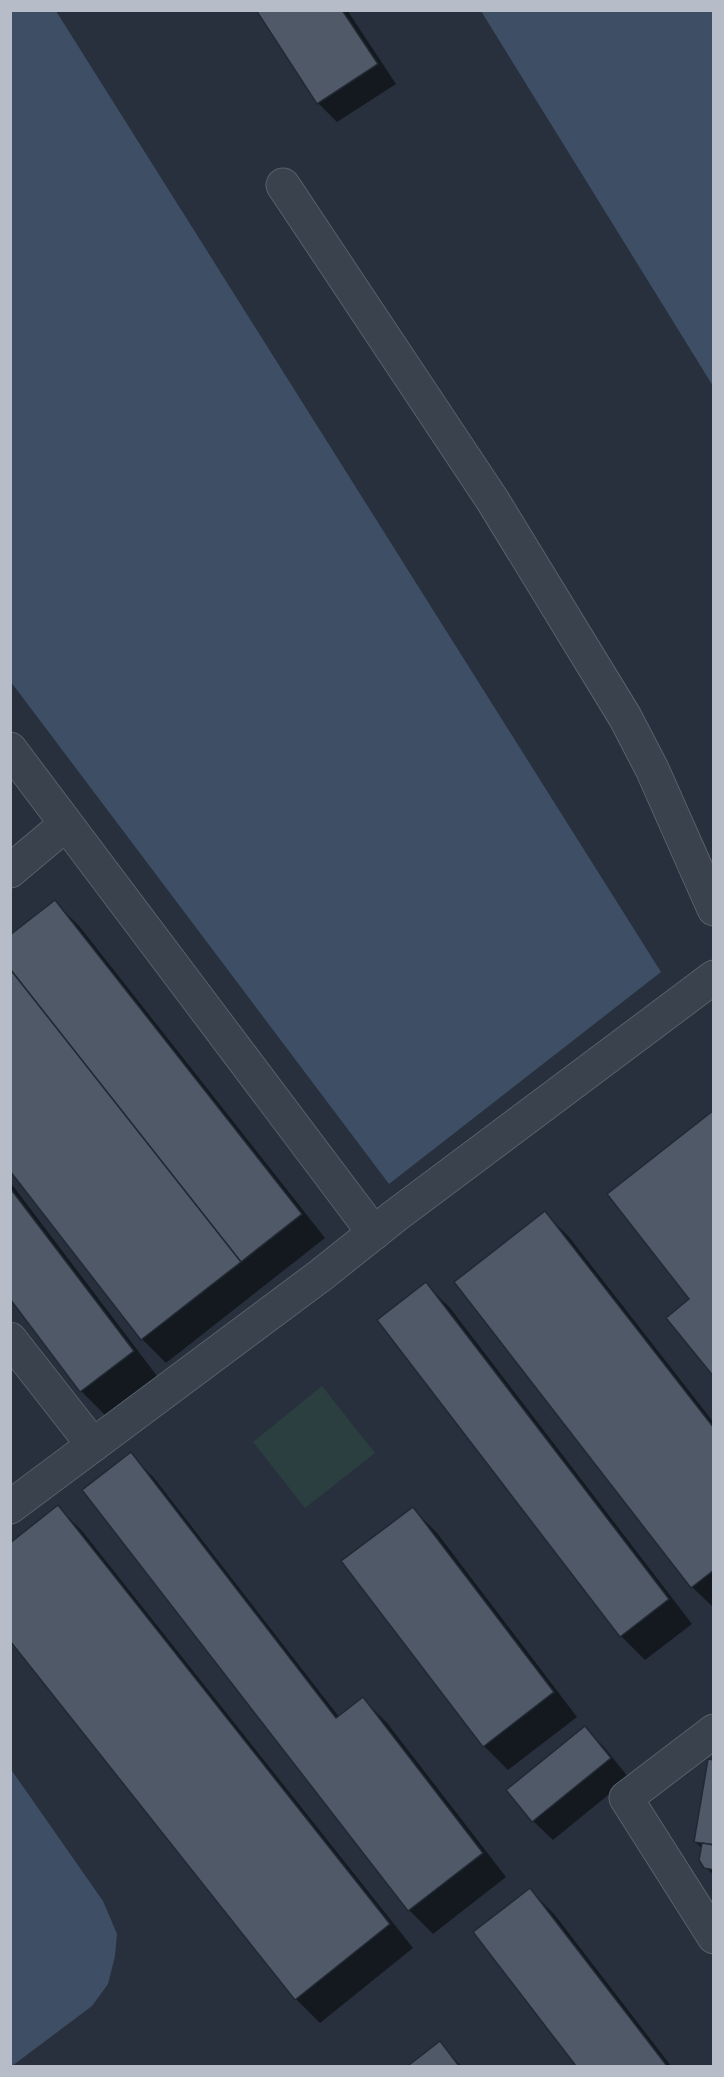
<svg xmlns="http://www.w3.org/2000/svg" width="724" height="2077" font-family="Montserrat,sans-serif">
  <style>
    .green { fill: #2c3f40 }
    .water { fill: #3e4e64 }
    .shadow { fill: #0007 }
    .building { fill: #505967; stroke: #212934; stroke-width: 1.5 }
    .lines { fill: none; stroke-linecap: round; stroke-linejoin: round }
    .minor-casing { stroke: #58606b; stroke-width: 35 }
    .minor { stroke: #3a424d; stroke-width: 33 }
  </style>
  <rect width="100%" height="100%" fill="#27303c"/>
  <polygon class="green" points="322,1386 375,1453 305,1508 253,1442"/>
  <g class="water">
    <polygon points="11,10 56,11 661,972 389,1184 11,682"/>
    <polygon points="481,11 713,11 713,386"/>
    <polygon points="10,1768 103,1901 117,1934 115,1956 108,1984 92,2006 12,2066"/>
  </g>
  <g class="shadow">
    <polygon points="258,10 347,10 396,84 337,122 318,103"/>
    <polygon points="55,902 79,926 325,1238 166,1363 142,1339"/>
    <polygon points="10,1182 157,1376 105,1415 81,1391 10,1297"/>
    <polygon points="545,1213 569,1237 714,1423 714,1608 692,1587"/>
    <polygon points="426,1284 450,1308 692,1624 645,1660 621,1636"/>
    <polygon points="130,1454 154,1478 339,1717 363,1699 387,1723 506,1877 433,1934 409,1910 84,1490"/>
    <polygon points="58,1507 82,1531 413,1948 320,2023 296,1999"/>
    <polygon points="413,1509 437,1533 577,1717 508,1770 484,1746"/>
    <polygon points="585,1728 604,1747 629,1778 553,1840 533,1821 508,1790"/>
    <polygon points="714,1761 714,1875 706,1868 703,1849 695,1842"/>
    <polygon points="530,1890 554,1914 671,2066 578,2066 475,1932"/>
    <polygon points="440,2043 461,2066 413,2066 411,2065"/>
  </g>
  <g class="building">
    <polygon points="256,10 342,10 378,64 317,104"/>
    <polygon points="55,900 302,1214 241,1262 10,969 10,935"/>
    <polygon points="10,969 241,1262 141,1340 10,1171"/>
    <polygon points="714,1110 714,1377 666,1318 689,1299 607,1194"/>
    <polygon points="10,1188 134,1351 80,1392 10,1299"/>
    <polygon points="545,1211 714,1428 714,1570 691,1588 454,1282"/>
    <polygon points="426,1282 669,1599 620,1637 377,1320"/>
    <polygon points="131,1452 336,1718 363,1697 483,1853 408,1911 82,1490"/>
    <polygon points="58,1505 390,1924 295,2000 10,1641 10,1543"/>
    <polygon points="413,1507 554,1692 483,1747 341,1561"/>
    <polygon points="585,1726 611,1758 532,1822 506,1790"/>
    <polygon points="708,1759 714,1760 714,1845 694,1842"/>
    <polygon points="702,1843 714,1845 714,1870 704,1868 699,1860"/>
    <polygon points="530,1888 667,2066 576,2066 473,1932"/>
    <polygon points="440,2041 459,2066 411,2066 409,2065"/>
  </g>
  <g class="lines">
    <g class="minor-casing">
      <g id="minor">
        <polyline points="283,185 493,501 625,717 652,769 714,909"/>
        <polyline points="10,749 374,1233"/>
        <polyline points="10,871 66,824"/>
        <polyline points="10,1339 93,1445"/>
        <polyline points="10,1507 321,1275 395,1216 714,977"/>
        <polyline points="714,1731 626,1798 714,1937"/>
      </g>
    </g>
    <use href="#minor" class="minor"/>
  </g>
  <rect width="724" height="2077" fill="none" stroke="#b6bdc8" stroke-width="24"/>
</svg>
